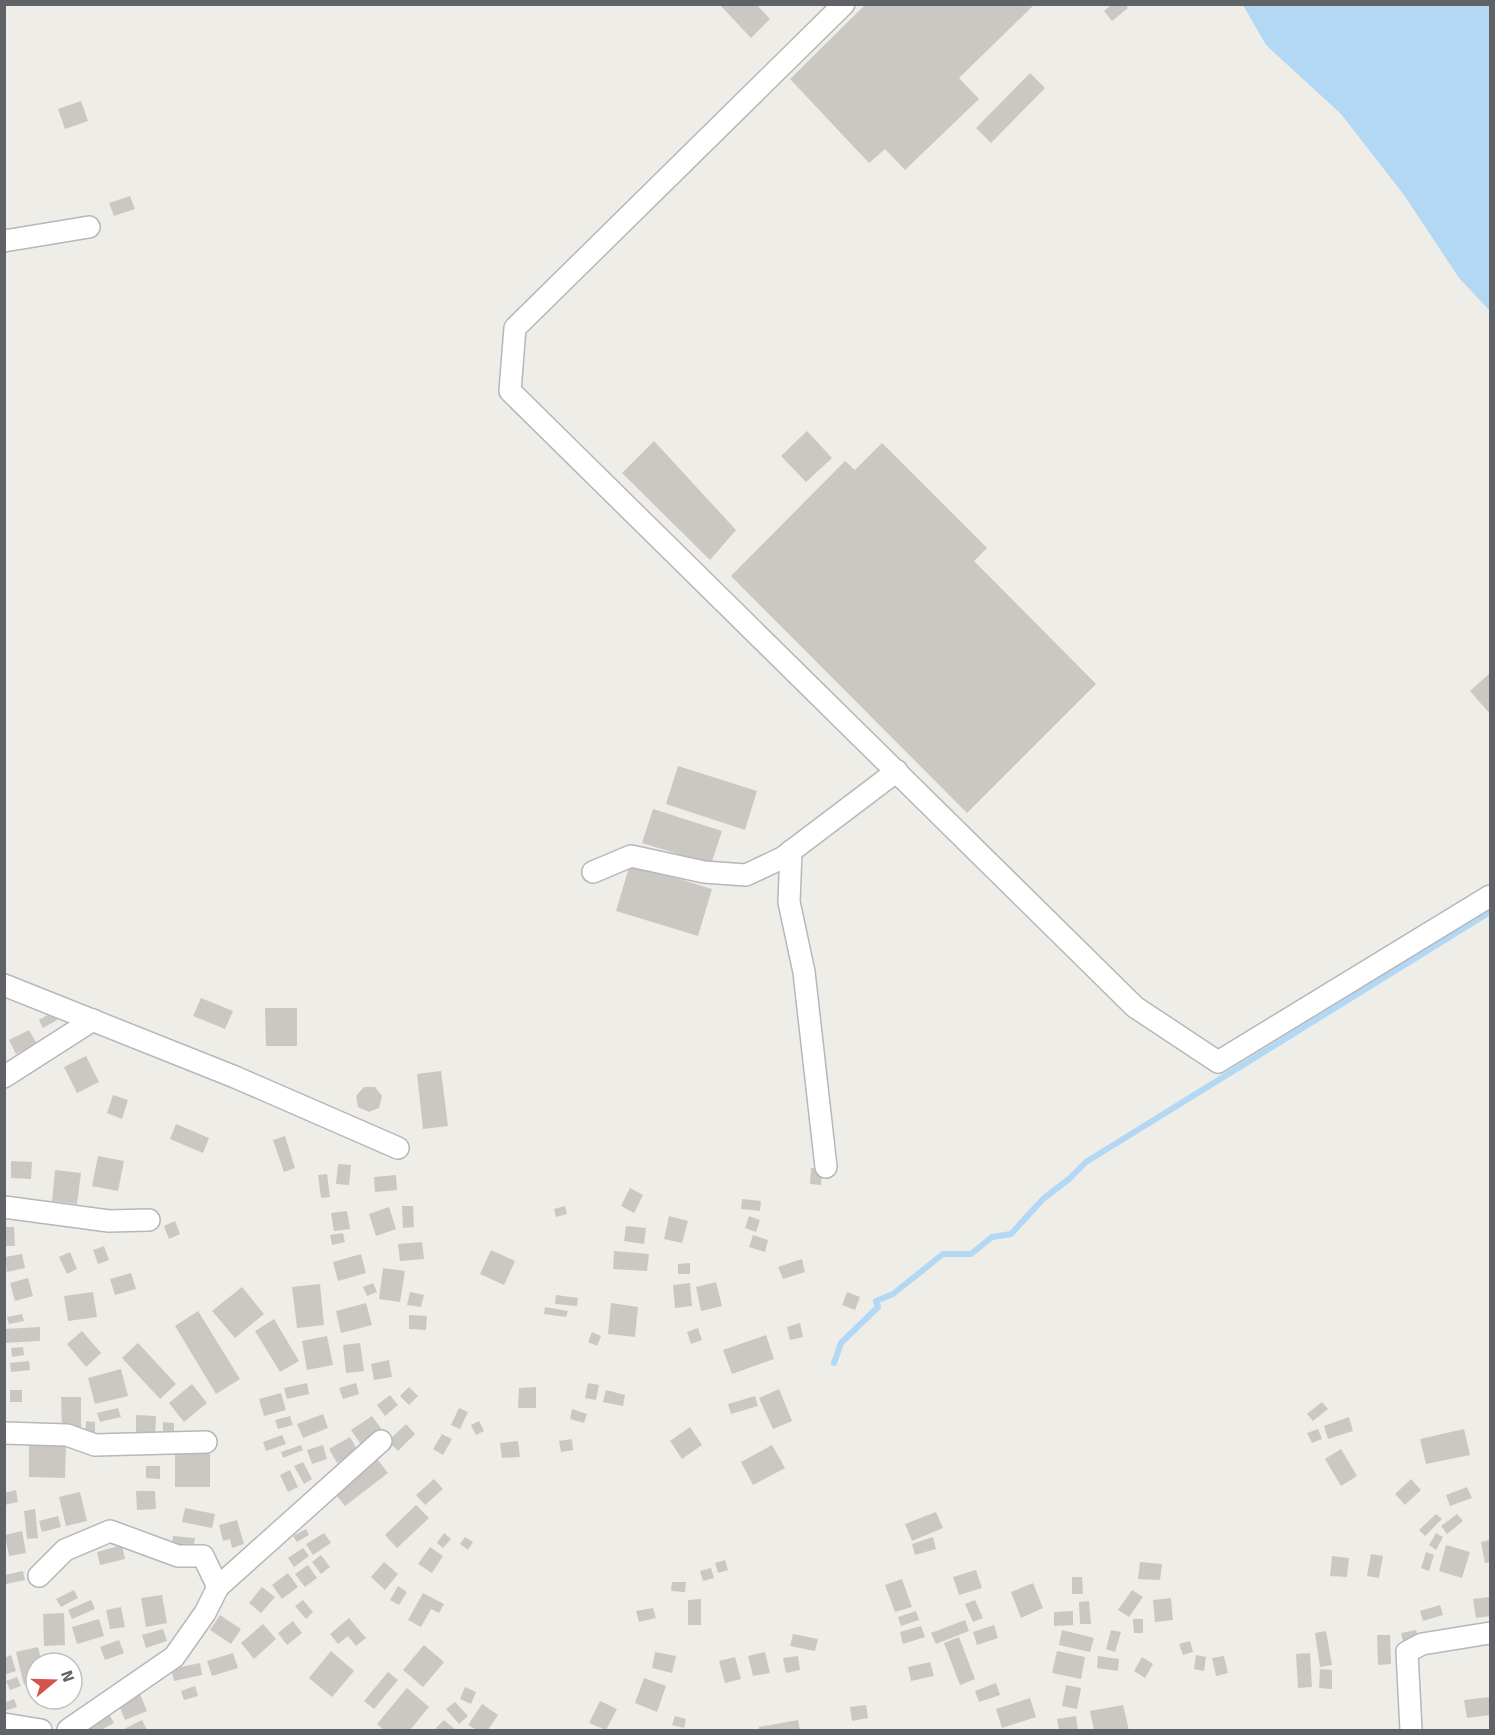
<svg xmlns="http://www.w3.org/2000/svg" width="1495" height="1735" font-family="Signika,sans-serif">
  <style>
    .water { fill: #b3d8f4 }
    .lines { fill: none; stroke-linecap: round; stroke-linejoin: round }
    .stream { stroke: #b3d8f4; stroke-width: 6 }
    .building { fill: #cbc8c4 }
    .minor-casing { stroke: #b5b7ba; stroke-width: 24 }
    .minor { stroke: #fff; stroke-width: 21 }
  </style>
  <rect width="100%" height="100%" fill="#efede8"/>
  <polygon class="water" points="1243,5 1490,5 1490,311 1459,278 1404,195 1341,114 1266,45"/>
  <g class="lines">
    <polyline class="stream" points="834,1363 841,1343 878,1307 876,1301 893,1294 943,1254 971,1254 992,1237 1011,1234 1043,1199 1069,1179 1086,1162 1490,912"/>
  </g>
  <g class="building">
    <polygon points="719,4 756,4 770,19 751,38"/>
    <polygon points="1112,4 1125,4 1128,8 1112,21 1104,11"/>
    <polygon points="865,5 1034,5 959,78 979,99 905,170 885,149 869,163 790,79"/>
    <polygon points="1030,73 1045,88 991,143 976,128"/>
    <polygon points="81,101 88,121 65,129 58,109"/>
    <polygon points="130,196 135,209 114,216 109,203"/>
    <polygon points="807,431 832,458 806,482 781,456"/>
    <polygon points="654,441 736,530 710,560 622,473"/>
    <polygon points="882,443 987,548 974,561 1096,684 967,813 731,576 845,461 855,470"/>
    <polygon points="1490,673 1490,714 1470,691"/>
    <polygon points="678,766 757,791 745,830 666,804"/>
    <polygon points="653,809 722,831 711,864 642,843"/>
    <polygon points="630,864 712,889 698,936 616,911"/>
    <polygon points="201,998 233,1011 225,1029 193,1016"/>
    <polygon points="265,1008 297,1008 297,1046 266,1046"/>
    <polygon points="53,1012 57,1020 43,1028 39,1020"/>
    <polygon points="29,1030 37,1044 16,1054 9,1040"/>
    <polygon points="86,1056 99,1082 77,1093 64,1067"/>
    <polygon points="441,1071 448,1126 423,1129 417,1074"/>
    <polygon points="364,1087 375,1087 382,1096 379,1108 369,1112 358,1107 356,1096"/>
    <polygon points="113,1095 128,1100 122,1119 107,1113"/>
    <polygon points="176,1124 209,1138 203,1153 170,1139"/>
    <polygon points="285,1136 295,1168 284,1172 273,1140"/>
    <polygon points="98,1156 124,1161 118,1191 92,1186"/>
    <polygon points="11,1161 32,1162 31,1179 11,1178"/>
    <polygon points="338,1164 351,1165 349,1185 336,1184"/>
    <polygon points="811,1168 822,1168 821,1185 810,1184"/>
    <polygon points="55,1170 81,1173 77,1204 52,1201"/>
    <polygon points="327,1174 330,1197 321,1198 318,1175"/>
    <polygon points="396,1175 397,1190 375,1192 374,1177"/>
    <polygon points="630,1188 643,1195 634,1213 621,1206"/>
    <polygon points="742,1199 761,1201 760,1211 741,1209"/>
    <polygon points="402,1206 413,1206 414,1227 403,1228"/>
    <polygon points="565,1206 567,1214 556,1217 554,1209"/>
    <polygon points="389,1207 396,1229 376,1236 369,1214"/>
    <polygon points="347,1211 350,1229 334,1231 331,1213"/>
    <polygon points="669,1216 688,1221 682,1243 664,1239"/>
    <polygon points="749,1216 760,1220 756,1232 745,1228"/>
    <polygon points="175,1221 180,1234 169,1239 164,1226"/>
    <polygon points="626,1226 646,1228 644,1244 624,1241"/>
    <polygon points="4,1227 14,1227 15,1246 4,1246"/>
    <polygon points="343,1233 345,1242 332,1245 330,1235"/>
    <polygon points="753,1235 768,1240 765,1252 749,1247"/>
    <polygon points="422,1242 424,1259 400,1261 398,1244"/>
    <polygon points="104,1246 109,1260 98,1264 93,1250"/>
    <polygon points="491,1250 515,1261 504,1285 480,1274"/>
    <polygon points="614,1251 649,1254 647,1271 613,1269"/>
    <polygon points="70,1252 77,1269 67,1274 59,1257"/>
    <polygon points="22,1254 25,1268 7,1272 5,1257"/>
    <polygon points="361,1254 366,1273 338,1281 333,1262"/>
    <polygon points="802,1259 805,1272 783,1279 778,1267"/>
    <polygon points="690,1263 690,1274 678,1274 678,1264"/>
    <polygon points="383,1268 405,1271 400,1302 379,1299"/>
    <polygon points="131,1273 136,1289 115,1295 110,1279"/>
    <polygon points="28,1278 33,1296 15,1301 10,1283"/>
    <polygon points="716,1282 722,1306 701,1311 696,1287"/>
    <polygon points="373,1283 377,1292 367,1296 363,1287"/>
    <polygon points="690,1283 692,1306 675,1308 673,1285"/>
    <polygon points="320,1284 324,1325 297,1328 292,1287"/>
    <polygon points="242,1287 264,1314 235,1338 212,1311"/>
    <polygon points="93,1292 97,1317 68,1321 64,1296"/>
    <polygon points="410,1292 424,1295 421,1307 407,1305"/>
    <polygon points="847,1292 860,1297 855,1310 842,1305"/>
    <polygon points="556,1295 578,1298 577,1306 555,1304"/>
    <polygon points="366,1303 372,1325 341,1333 336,1311"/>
    <polygon points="611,1303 638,1307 635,1337 608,1334"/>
    <polygon points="545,1307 568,1311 566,1317 544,1314"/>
    <polygon points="198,1311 240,1379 216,1394 175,1326"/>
    <polygon points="22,1314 24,1321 9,1324 7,1317"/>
    <polygon points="409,1315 427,1316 426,1330 409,1329"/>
    <polygon points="274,1319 299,1361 280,1372 255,1331"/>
    <polygon points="800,1323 803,1337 790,1340 787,1327"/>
    <polygon points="40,1327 40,1341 4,1343 4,1329"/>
    <polygon points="698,1328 702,1340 691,1344 687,1332"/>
    <polygon points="82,1331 101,1353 86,1367 67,1344"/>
    <polygon points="592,1332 601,1336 597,1346 588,1342"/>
    <polygon points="766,1335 774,1359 732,1374 723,1350"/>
    <polygon points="327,1336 333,1365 307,1370 302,1341"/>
    <polygon points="138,1343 176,1384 160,1399 122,1358"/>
    <polygon points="360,1343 364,1371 346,1373 343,1345"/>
    <polygon points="23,1347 24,1355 12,1357 11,1348"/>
    <polygon points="389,1360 392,1377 374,1380 371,1364"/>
    <polygon points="29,1361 30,1370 11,1372 10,1363"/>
    <polygon points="121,1369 128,1396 95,1404 88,1378"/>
    <polygon points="307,1383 309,1394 287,1399 284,1388"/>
    <polygon points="356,1383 359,1394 343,1399 339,1388"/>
    <polygon points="588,1383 599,1385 596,1400 585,1398"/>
    <polygon points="192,1384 207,1403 184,1422 169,1403"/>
    <polygon points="409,1387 418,1396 409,1405 400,1396"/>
    <polygon points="536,1387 536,1408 518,1408 519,1388"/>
    <polygon points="779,1389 792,1421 773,1429 759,1398"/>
    <rect x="10" y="1390" width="12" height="12"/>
    <polygon points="606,1390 625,1395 623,1406 603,1402"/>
    <polygon points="281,1393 286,1410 264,1416 259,1399"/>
    <polygon points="390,1395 398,1405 385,1416 377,1405"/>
    <polygon points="755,1396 758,1406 731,1414 728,1404"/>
    <polygon points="61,1397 81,1397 81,1428 62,1428"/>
    <polygon points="1322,1402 1328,1409 1313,1421 1307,1414"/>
    <polygon points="118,1408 121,1417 100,1422 97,1413"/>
    <polygon points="459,1408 468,1412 460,1429 451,1425"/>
    <polygon points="572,1409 587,1414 584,1423 570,1419"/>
    <polygon points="323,1414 328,1428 303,1438 297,1424"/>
    <polygon points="136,1415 156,1416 155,1438 136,1437"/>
    <polygon points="290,1416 293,1425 278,1429 275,1420"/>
    <polygon points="372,1416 383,1431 362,1446 351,1430"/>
    <polygon points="1349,1417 1353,1431 1328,1439 1324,1426"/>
    <polygon points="86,1421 95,1422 95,1436 85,1436"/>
    <polygon points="479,1421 484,1431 476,1435 471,1425"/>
    <polygon points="163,1422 174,1423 174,1431 163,1431"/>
    <polygon points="406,1424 415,1434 398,1451 388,1441"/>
    <polygon points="690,1427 702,1445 682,1459 670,1441"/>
    <polygon points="1318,1429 1322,1439 1312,1443 1307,1433"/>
    <polygon points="1464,1429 1470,1455 1426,1464 1420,1439"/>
    <polygon points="442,1434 452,1439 443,1455 433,1449"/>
    <polygon points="282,1435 286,1444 266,1451 263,1442"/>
    <polygon points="350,1437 358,1451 337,1463 329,1449"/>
    <polygon points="572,1439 573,1450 561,1452 559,1441"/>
    <polygon points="29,1441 66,1442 65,1478 29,1477"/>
    <polygon points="518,1441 520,1457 502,1458 500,1443"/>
    <polygon points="301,1445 303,1450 283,1458 281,1452"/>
    <polygon points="323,1445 327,1459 312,1464 307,1450"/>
    <polygon points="772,1445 785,1468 753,1485 741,1462"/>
    <polygon points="1341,1449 1357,1476 1341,1486 1325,1459"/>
    <rect x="175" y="1453" width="35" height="34"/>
    <polygon points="377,1459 388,1473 345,1506 334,1492"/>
    <polygon points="303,1462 312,1479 304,1484 294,1466"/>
    <polygon points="146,1466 160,1466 160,1479 146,1478"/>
    <polygon points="290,1470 298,1487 288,1492 280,1475"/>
    <polygon points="434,1479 443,1489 425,1505 416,1495"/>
    <polygon points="1411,1479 1421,1490 1405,1505 1395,1494"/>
    <polygon points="1467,1487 1472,1498 1450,1506 1446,1495"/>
    <polygon points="16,1490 18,1502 4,1505 4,1493"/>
    <polygon points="136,1491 155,1491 156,1509 137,1510"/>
    <polygon points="80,1492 87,1521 66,1526 59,1497"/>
    <polygon points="416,1505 429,1518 397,1548 385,1535"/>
    <polygon points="185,1508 215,1514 212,1528 182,1522"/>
    <polygon points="35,1509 38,1538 27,1539 24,1511"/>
    <polygon points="936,1512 943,1528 912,1541 905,1524"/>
    <polygon points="1436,1514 1442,1519 1425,1536 1419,1530"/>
    <polygon points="1457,1514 1463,1521 1447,1534 1441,1526"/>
    <polygon points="58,1516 61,1527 42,1532 39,1521"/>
    <polygon points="237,1520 244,1544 232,1548 230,1539 223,1541 219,1525"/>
    <polygon points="306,1529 309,1535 297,1542 293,1536"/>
    <polygon points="22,1531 26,1553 9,1556 5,1535"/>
    <polygon points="324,1533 331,1543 313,1555 306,1544"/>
    <polygon points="444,1533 451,1539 443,1548 437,1543"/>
    <polygon points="1436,1533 1443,1537 1436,1550 1429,1545"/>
    <polygon points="173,1536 195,1538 193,1551 171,1548"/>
    <polygon points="465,1537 473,1542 468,1550 460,1544"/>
    <polygon points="933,1537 936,1549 915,1555 912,1544"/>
    <polygon points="1490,1540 1490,1562 1485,1563 1481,1542"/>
    <polygon points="122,1545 125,1559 100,1565 97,1552"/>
    <polygon points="1446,1545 1470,1552 1462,1578 1439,1571"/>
    <polygon points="430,1547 443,1556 432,1573 418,1564"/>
    <polygon points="303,1548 309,1556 294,1567 288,1558"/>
    <polygon points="1426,1552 1434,1555 1429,1571 1421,1568"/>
    <polygon points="1371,1554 1383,1556 1379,1578 1367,1576"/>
    <polygon points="321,1555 330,1567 321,1574 312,1562"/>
    <polygon points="1332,1556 1349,1558 1347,1577 1330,1576"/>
    <polygon points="725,1560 728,1570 718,1573 715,1563"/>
    <polygon points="384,1562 398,1574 385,1590 371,1577"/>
    <polygon points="1140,1562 1162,1564 1160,1580 1138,1579"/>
    <polygon points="308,1565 317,1578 305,1587 295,1574"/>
    <polygon points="711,1568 714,1578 703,1581 700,1571"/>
    <polygon points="976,1570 982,1588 959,1595 953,1577"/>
    <polygon points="23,1571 25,1580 6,1584 5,1575"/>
    <polygon points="288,1573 298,1587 282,1599 272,1585"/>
    <polygon points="1072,1577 1082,1577 1083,1594 1072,1594"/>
    <polygon points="902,1579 912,1607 895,1612 885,1585"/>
    <polygon points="672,1582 686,1582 685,1592 671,1591"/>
    <polygon points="1033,1583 1043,1608 1021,1618 1011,1592"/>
    <polygon points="398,1586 407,1592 399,1605 390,1600"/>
    <polygon points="262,1587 275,1597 261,1613 249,1603"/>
    <polygon points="74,1590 78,1598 61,1607 56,1599"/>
    <polygon points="1132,1590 1143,1597 1129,1617 1118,1610"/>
    <polygon points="423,1593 444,1604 439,1613 431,1609 421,1627 408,1620"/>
    <polygon points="162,1595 167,1623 146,1627 141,1598"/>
    <polygon points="1490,1597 1490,1616 1476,1618 1473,1599"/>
    <polygon points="1171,1598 1173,1620 1155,1622 1153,1600"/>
    <polygon points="701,1599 701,1625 688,1625 688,1600"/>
    <polygon points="91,1600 95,1609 72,1619 68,1610"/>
    <polygon points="303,1600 313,1612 306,1619 295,1606"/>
    <polygon points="975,1600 983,1618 973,1622 965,1604"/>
    <polygon points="1089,1601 1091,1624 1080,1624 1079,1602"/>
    <polygon points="1440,1605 1443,1615 1423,1621 1420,1611"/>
    <polygon points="121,1607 125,1627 110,1629 106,1610"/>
    <polygon points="653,1608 656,1618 639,1622 636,1611"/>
    <polygon points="916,1611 919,1620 901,1626 898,1617"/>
    <polygon points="1073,1611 1073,1625 1054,1626 1054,1612"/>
    <polygon points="64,1613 65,1645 44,1646 43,1614"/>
    <polygon points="220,1615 241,1629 231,1644 210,1630"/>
    <polygon points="349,1618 366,1638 356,1646 348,1636 338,1644 330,1634"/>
    <polygon points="99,1619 104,1636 77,1644 72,1627"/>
    <polygon points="1133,1619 1143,1619 1143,1633 1134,1633"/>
    <polygon points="965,1620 969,1631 936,1644 931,1633"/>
    <polygon points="293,1621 302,1633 287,1645 278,1633"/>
    <polygon points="263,1624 276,1639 254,1659 241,1643"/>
    <polygon points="994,1625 998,1638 977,1645 973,1632"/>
    <polygon points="921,1626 925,1637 903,1644 900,1632"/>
    <polygon points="163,1629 167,1641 146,1648 142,1635"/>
    <polygon points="1062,1630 1094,1638 1090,1652 1059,1645"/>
    <polygon points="1111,1630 1121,1632 1115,1652 1106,1649"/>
    <polygon points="1416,1630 1418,1638 1403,1641 1401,1633"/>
    <polygon points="1326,1631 1332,1665 1320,1667 1315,1633"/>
    <polygon points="793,1634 818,1639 815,1651 790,1646"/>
    <polygon points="1377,1635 1390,1635 1391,1664 1378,1665"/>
    <polygon points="959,1637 975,1679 960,1685 944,1643"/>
    <polygon points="119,1640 124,1653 105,1660 100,1647"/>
    <polygon points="1190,1641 1193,1652 1183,1655 1179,1644"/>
    <polygon points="424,1645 444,1662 423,1687 403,1670"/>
    <polygon points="38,1647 42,1663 36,1663 36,1682 24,1685 16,1652"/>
    <polygon points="331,1651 354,1671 332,1697 309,1678"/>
    <polygon points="1057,1651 1085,1657 1081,1679 1052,1673"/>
    <polygon points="655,1652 676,1656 672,1673 652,1668"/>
    <polygon points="765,1652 770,1673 753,1676 748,1656"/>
    <polygon points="233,1653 238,1668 212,1676 207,1661"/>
    <polygon points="1310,1653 1312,1687 1298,1688 1296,1654"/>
    <polygon points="11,1655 16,1671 4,1675 4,1658"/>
    <polygon points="1196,1655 1206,1657 1204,1671 1194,1669"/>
    <polygon points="798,1656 800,1670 786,1673 783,1658"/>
    <polygon points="1098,1656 1119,1659 1118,1671 1097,1668"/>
    <polygon points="1224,1656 1228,1673 1216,1676 1212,1658"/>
    <polygon points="735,1657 741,1679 725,1683 719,1661"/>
    <polygon points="1142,1657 1153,1664 1145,1678 1134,1671"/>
    <polygon points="930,1662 934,1676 911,1681 908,1667"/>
    <polygon points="200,1663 202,1675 174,1681 171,1669"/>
    <polygon points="1320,1669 1332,1670 1332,1689 1319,1688"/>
    <polygon points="388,1672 398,1680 374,1709 364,1701"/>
    <polygon points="17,1677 21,1686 10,1690 6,1681"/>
    <polygon points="644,1678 666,1686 657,1712 635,1703"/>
    <polygon points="996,1683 1000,1695 979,1702 975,1691"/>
    <polygon points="1066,1685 1081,1688 1077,1709 1062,1706"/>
    <polygon points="195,1686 198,1696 184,1700 181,1691"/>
    <polygon points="465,1687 476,1692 471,1704 460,1699"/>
    <polygon points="407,1688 429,1707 410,1730 384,1730 377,1724"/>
    <polygon points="140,1694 147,1711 125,1720 118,1703"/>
    <polygon points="1490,1697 1490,1715 1467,1718 1464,1700"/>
    <polygon points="1030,1698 1036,1717 1002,1728 996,1709"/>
    <polygon points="14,1699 17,1707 4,1711 4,1703"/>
    <polygon points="600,1701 617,1709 606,1730 589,1723"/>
    <polygon points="455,1702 468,1716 459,1724 446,1709"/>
    <polygon points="482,1704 498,1715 488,1730 477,1730 468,1725"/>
    <polygon points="866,1705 868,1718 852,1721 850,1707"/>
    <polygon points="1123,1705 1129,1730 1094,1730 1090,1711"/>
    <polygon points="109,1714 114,1723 101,1730 90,1730 88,1727"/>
    <polygon points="675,1716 686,1719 684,1728 672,1725"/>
    <polygon points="1076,1716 1078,1730 1059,1730 1057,1719"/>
    <polygon points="142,1720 147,1730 125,1730 124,1729"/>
    <polygon points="444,1720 456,1730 434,1730"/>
    <polygon points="798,1720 800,1730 759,1730 759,1727"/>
  </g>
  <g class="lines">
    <g class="minor-casing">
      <g id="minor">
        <polyline points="844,4 515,328 510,391 1135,1007 1218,1062 1490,896"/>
        <polyline points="4,241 89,227"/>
        <polyline points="791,851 789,902 804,972 826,1167"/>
        <polyline points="593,872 631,856 704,872 746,875 782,858 897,771"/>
        <polyline points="4,985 235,1077 398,1148"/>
        <polyline points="4,1077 93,1020"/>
        <polyline points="4,1207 109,1221 149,1220"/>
        <polyline points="4,1433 67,1435 95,1445 206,1442"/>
        <polyline points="39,1576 65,1550 110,1531 178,1556 203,1556 218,1587"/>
        <polyline points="4,1724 41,1730"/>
        <polyline points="68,1730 174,1657 205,1613 218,1587 381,1441"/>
        <polyline points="1411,1730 1407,1652 1422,1644 1490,1633"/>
      </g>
    </g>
    <use href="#minor" class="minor"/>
  </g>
  <rect width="1495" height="1735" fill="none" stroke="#5f6266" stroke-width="12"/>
  <g transform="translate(54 1681) rotate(71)"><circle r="28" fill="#ffffff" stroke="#bfc0c2" stroke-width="1.5"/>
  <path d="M0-4.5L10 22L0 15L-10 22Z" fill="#d35449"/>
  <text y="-9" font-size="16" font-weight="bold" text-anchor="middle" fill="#5f6266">N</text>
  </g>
</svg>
